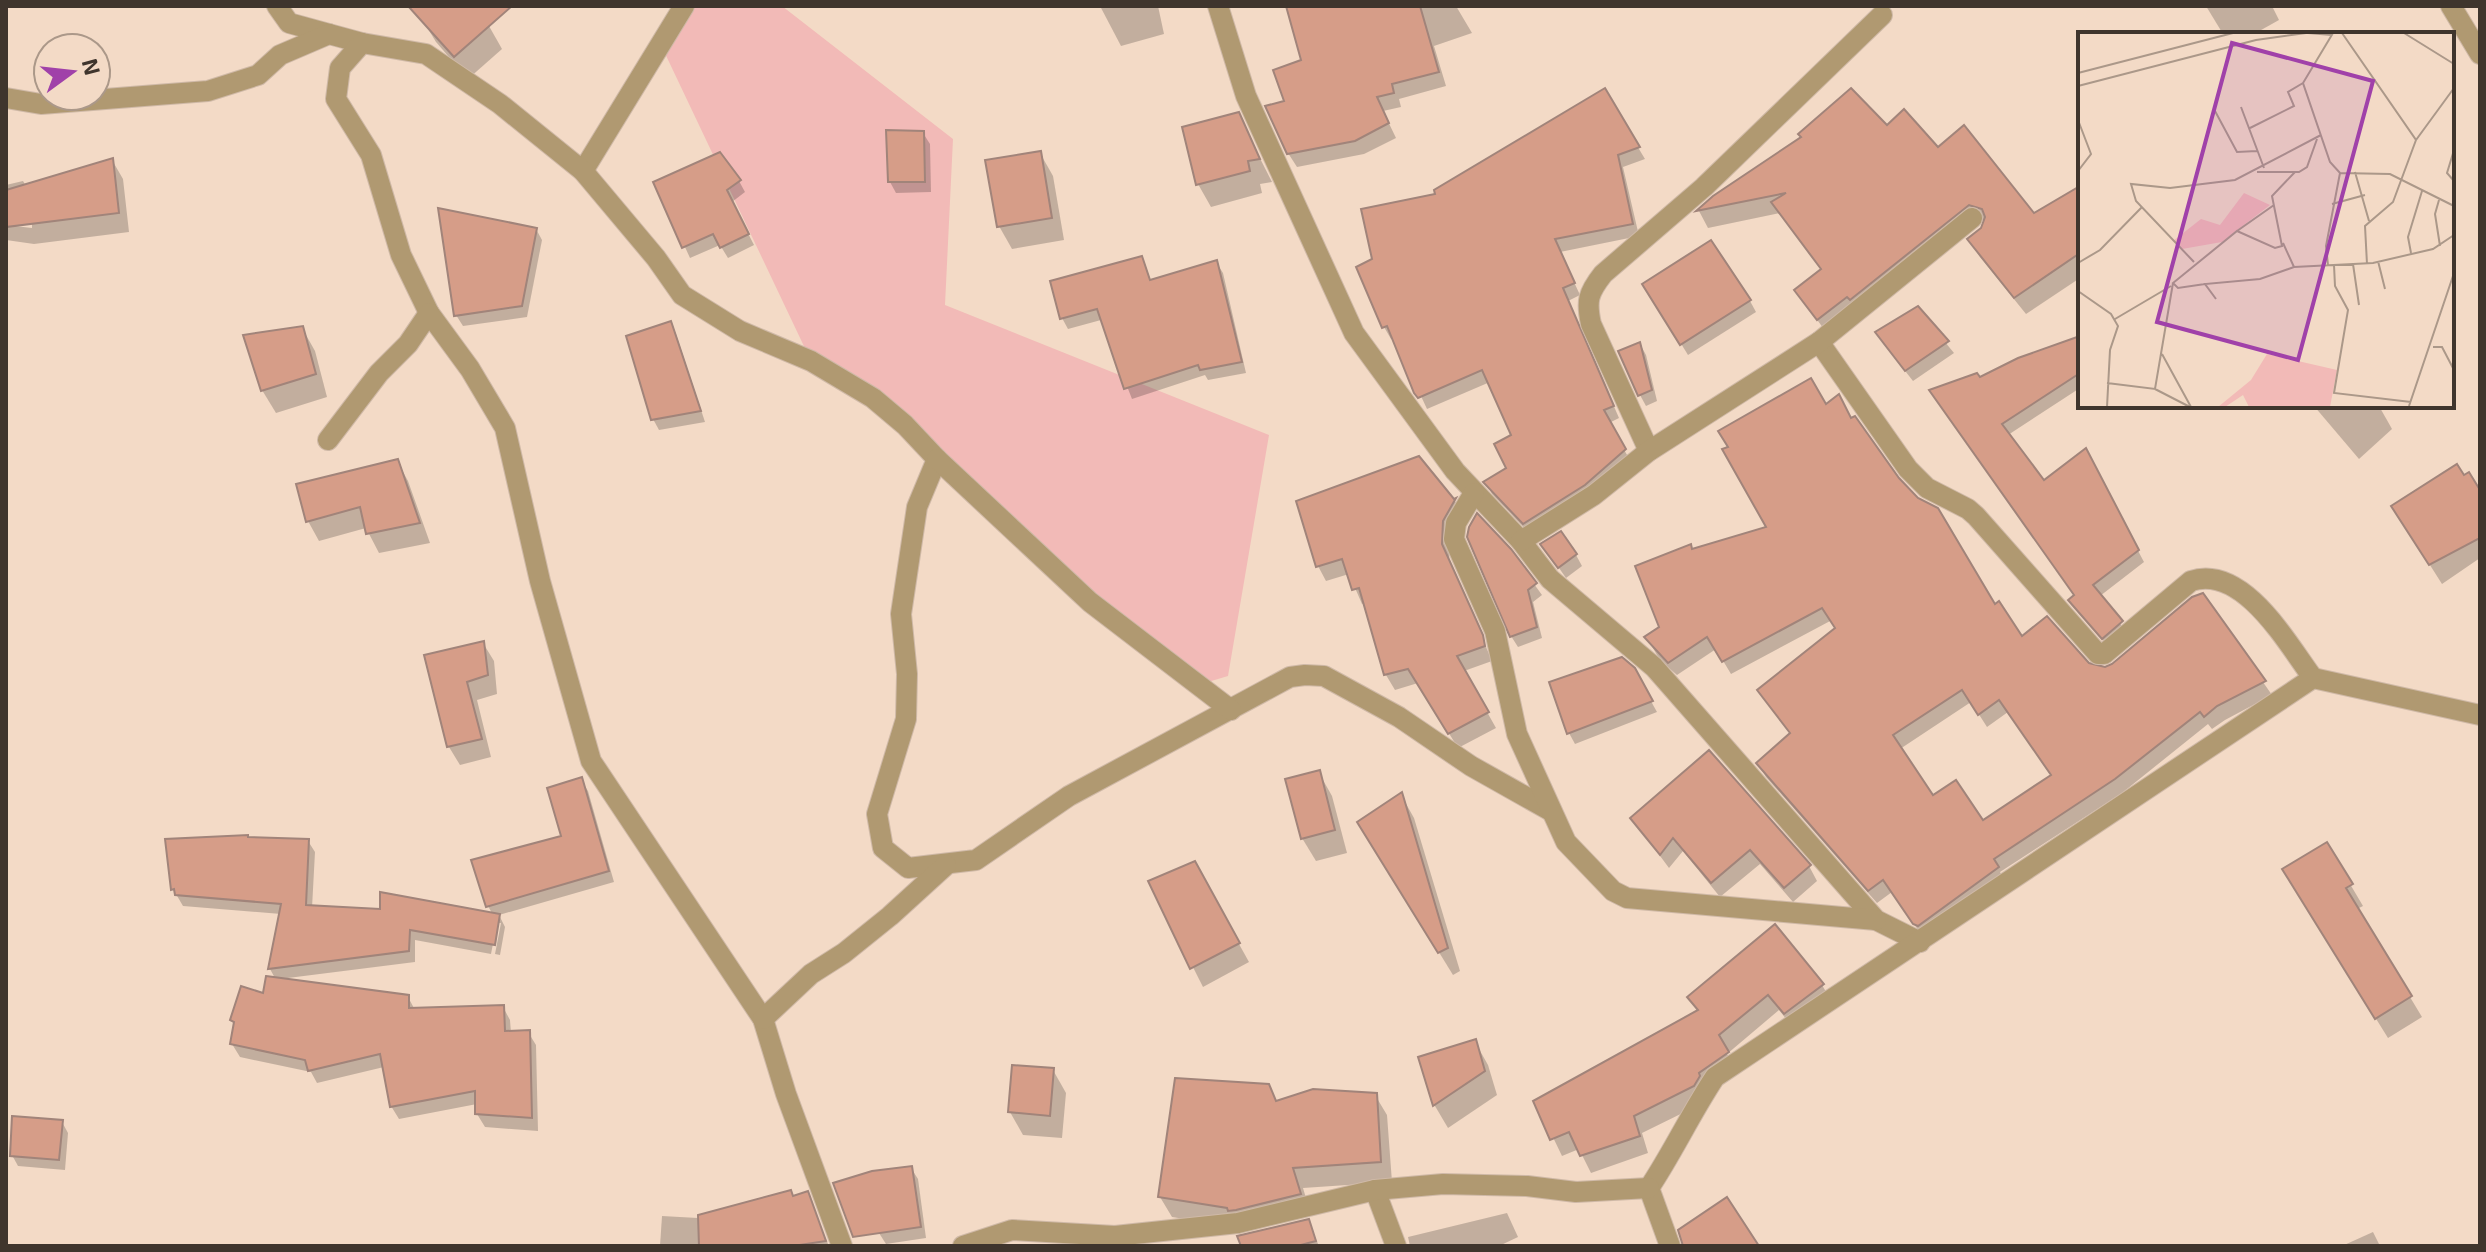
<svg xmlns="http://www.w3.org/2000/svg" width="2486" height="1252" font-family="'Exo 2',sans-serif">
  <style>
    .green { fill: #f2bab7 }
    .shadow { fill: #0003; fill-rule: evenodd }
    .building { fill: #d69d88; stroke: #a1847a; stroke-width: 2; fill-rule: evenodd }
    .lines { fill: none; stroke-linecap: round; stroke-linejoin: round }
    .minor-casing { stroke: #cfb9a7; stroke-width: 22 }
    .minor { stroke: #b09971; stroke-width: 20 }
    .inset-road { fill: none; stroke: #ab9889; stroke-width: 2 }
    .view { fill: #a041a9; fill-opacity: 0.15; stroke: #a041a9; stroke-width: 4 }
    .inset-edge { fill: none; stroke: #3f352d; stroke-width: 4 }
  </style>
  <rect width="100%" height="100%" fill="#f3dac6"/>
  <polygon class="green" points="684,6 782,6 953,139 945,305 1269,435 1228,676 1198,685 905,425 811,361 661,45"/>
  <g class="shadow">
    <polygon points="437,6 470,6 489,26 502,49 468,79 436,42 422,19"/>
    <polygon points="1100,6 1158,6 1164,34 1121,46"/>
    <polygon points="1306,6 1456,6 1472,33 1434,46 1446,86 1399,99 1401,107 1383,111 1396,138 1364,154 1297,167 1288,153 1286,102 1303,61"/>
    <polygon points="2206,6 2272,6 2279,20 2254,34 2223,34"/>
    <polygon points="1604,91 1645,159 1623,167 1639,236 1560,252 1580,295 1568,301 1619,418 1609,423 1631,462 1531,535 1492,494 1486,482 1508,469 1514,436 1490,382 1427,409 1394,338 1391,339 1384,327 1374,260 1438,195"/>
    <polygon points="1238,115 1272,182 1260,184 1262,193 1211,207 1198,184"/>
    <polygon points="1887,127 1938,150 2034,215 2080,198 2080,278 2026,314 1980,257 1969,239 1982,229 1984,224 1980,222 1829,336 1796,291 1822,271 1780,213 1708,228 1699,211 1714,198"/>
    <polygon points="923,133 930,144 931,192 896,193 890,182"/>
    <polygon points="1040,153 1053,176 1064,240 1012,249 999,226"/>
    <polygon points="112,160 123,179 129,232 34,244 6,240 6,225 32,228 32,224 6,221 6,185 23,181 26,186"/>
    <polygon points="739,181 745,192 732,202 754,245 728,258 720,245 690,258 656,183"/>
    <polygon points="536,229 542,240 527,317 463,326 456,315"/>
    <polygon points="1141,259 1151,282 1216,262 1223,273 1246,373 1208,380 1205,375 1132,399 1101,320 1068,329 1062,318"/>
    <polygon points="1645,285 1750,301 1756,312 1688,355"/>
    <polygon points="1917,308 1954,353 1913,381 1884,344"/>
    <polygon points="670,323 676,334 705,422 659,430 653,419"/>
    <polygon points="302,328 315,351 327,397 276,413 262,390"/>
    <polygon points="1640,344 1646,355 1657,401 1646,406 1640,395"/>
    <polygon points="2080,347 2080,388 2008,435 2044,483 2091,462 2144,562 2100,596 2127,633 2109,648 2070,600 2076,596 1979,379"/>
    <polygon points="2314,406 2379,406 2392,429 2359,459"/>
    <path d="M1825,407L1851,420L2022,639L2088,665L2105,669L2113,666L2202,595L2272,695L2225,720L2212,729L2208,724L2122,793L2000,872L2005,881L1923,937L1892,892L1877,903L1766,777L1758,764L1791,735L1760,691L1837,629L1832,620L1731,674L1716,649L1677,675L1660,660L1647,638L1661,628L1692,551L1769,528ZM1971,702L1987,727L2008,712L2052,777L1982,823L1932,798L1900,749Z"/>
    <polygon points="397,461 408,481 430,543 379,553 366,528 319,541 308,521"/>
    <polygon points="2463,478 2478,491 2480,489 2480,558 2442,584 2402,521"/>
    <polygon points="1455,501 1463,515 1451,537 1449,560 1492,661 1464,671 1496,728 1458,748 1418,683 1395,690 1386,675 1366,603 1362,604 1349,574 1326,581 1318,566"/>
    <polygon points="1543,545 1576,555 1582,566 1566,578"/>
    <polygon points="1510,551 1542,595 1533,602 1542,638 1518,647 1511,636"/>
    <polygon points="483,643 494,661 497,694 477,700 491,757 460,765 449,747 426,657"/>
    <polygon points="1633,669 1657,712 1575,744 1569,733"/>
    <polygon points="1709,752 1809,866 1817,881 1793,902 1760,864 1720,897 1683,851 1669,868 1632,818"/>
    <polygon points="1319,773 1332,796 1347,853 1316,861 1302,838"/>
    <polygon points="581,780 588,791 614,882 499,915 505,927 500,955 495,954 501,923 497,923 491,954 415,940 415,962 280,979 408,997 415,1010 503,1007 510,1020 511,1033 528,1032 536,1045 538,1131 485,1127 477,1114 477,1104 399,1119 391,1106 384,1067 317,1083 311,1072 240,1057 232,1044 236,1026 232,1020 264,995 276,980 270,969 281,914 183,906 173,889 249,839 308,841 315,852 312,908 493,915 488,906 563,838"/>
    <polygon points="1401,795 1414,818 1460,971 1453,975 1373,845"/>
    <polygon points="2327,845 2363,906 2357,909 2422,1017 2388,1038 2296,890"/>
    <polygon points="1150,882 1205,883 1249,962 1203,987"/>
    <polygon points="1822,985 1832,1002 1795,1030 1779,1010 1727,1054 1737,1070 1707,1091 1703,1103 1642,1133 1648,1153 1591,1173 1579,1149 1562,1156 1536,1102 1699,1012 1690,998"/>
    <polygon points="1475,1042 1488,1065 1497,1095 1448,1128 1435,1106 1421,1058"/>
    <polygon points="1053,1070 1066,1093 1062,1138 1023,1135 1010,1112"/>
    <polygon points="1375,1095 1387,1115 1392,1182 1303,1188 1311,1215 1240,1228 1172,1217 1160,1197 1277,1102"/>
    <polygon points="62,1122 68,1133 65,1170 18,1166 12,1155"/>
    <polygon points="911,1168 918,1179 926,1238 886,1244 879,1233"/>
    <polygon points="807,1193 828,1244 821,1246 772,1246 793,1197"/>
    <polygon points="1507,1213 1518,1237 1499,1246 1410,1246 1408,1237"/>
    <polygon points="662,1216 698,1218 751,1246 660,1246"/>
    <polygon points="1308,1222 1319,1246 1243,1246"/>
    <polygon points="2373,1232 2380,1246 2342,1246"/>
  </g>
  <g class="building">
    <polygon points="408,6 512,6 454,57"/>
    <polygon points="1286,6 1420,6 1439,72 1392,84 1394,93 1377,97 1389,123 1355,141 1287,154 1265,106 1284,101 1273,70 1301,60"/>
    <polygon points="1605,88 1640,147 1618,155 1633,224 1555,239 1575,283 1563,288 1614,406 1604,410 1626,449 1585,485 1523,524 1483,482 1506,468 1494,444 1511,435 1482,370 1418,398 1414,393 1387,326 1382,328 1356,267 1372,259 1361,209 1435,194 1434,190"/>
    <polygon points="1851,88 1887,125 1904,109 1938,147 1964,125 2034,213 2080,186 2080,253 2014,298 1967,239 1981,228 1985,217 1982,209 1969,205 1850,300 1847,297 1817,320 1794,290 1821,269 1771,202 1786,193 1696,211 1713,196 1801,137 1798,134"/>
    <polygon points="1239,112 1260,159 1248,161 1250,171 1196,185 1182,127"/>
    <polygon points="886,130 924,131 925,182 888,182"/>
    <polygon points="1041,151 1052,218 997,227 985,160"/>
    <polygon points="720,152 741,180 727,190 749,234 720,248 713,234 682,248 653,182"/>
    <polygon points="113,158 119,213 6,227 6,190"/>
    <polygon points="438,208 537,228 522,306 454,316"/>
    <polygon points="1711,240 1751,300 1680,345 1642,284"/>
    <polygon points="1142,256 1150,280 1217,260 1242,362 1200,370 1198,365 1124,389 1097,309 1060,319 1050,281"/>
    <polygon points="1918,306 1949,341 1905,371 1875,332"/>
    <polygon points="671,321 701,411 651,420 626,336"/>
    <polygon points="303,326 316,374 261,391 243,335"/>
    <polygon points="2080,336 2080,373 2002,424 2044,480 2086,448 2139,550 2093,585 2123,621 2102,639 2068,600 2074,595 1929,390 1977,373 1980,377 2018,358"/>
    <polygon points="1640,342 1652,390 1638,396 1618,351"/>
    <path d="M1811,378L1826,404L1839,394L1851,418L1855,416L1899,478L1918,498L1938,508L1995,604L1999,601L2022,636L2047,616L2089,663L2105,667L2112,664L2192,597L2203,593L2266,681L2217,706L2204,717L2200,712L2115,779L1994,859L1999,867L1918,926L1913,924L1883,880L1868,891L1756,763L1790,733L1757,690L1835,628L1822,608L1722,662L1707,637L1668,663L1644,637L1659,627L1635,566L1691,544L1692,549L1766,527L1722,449L1728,447L1718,431ZM1962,690L1978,715L1999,700L2051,775L1983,820L1956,780L1933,795L1893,735Z"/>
    <polygon points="1419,456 1454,499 1456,498 1443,521 1442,544 1483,635 1485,646 1457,656 1489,712 1448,734 1408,669 1384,675 1359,588 1352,590 1342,559 1316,567 1296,501"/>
    <polygon points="398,459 420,523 366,534 360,507 306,522 296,484"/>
    <polygon points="2457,464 2464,475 2469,472 2480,490 2480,538 2429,565 2391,506"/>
    <polygon points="1477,513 1511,549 1537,583 1528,590 1537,627 1510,637 1467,537 1469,527"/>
    <polygon points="1561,531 1577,554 1558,568 1540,544"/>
    <polygon points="484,641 488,675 467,682 482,739 447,747 424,655"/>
    <polygon points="1622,657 1635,668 1653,701 1567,734 1549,682"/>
    <polygon points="1709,750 1811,865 1784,888 1750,850 1711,883 1673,838 1660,855 1630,818"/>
    <polygon points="1320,770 1335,830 1301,839 1285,779"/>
    <polygon points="582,777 609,871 486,907 471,860 561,836 547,788"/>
    <polygon points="1402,792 1448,948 1438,953 1357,822"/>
    <polygon points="248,835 248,837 309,839 306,905 380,909 380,892 500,914 495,945 410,930 409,951 268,969 281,904 175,895 174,889 171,890 165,839"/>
    <polygon points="2327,842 2353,884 2346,888 2412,996 2375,1019 2282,869"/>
    <polygon points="1195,861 1240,943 1190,969 1148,881"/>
    <polygon points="1775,924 1824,984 1784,1014 1768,995 1719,1035 1729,1052 1699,1073 1700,1076 1694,1086 1634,1116 1640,1136 1580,1156 1569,1132 1550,1140 1533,1101 1698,1010 1687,997"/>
    <polygon points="266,976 409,995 409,1008 504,1005 505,1031 530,1030 532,1118 475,1114 475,1091 390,1107 380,1054 308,1071 305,1060 230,1044 234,1022 230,1020 241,986 263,993"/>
    <polygon points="1476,1039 1485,1071 1433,1106 1418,1057"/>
    <polygon points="1012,1065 1054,1068 1050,1116 1008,1112"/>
    <polygon points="1175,1078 1269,1084 1276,1101 1313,1089 1377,1093 1381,1162 1293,1168 1301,1194 1236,1210 1228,1211 1227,1208 1158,1197"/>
    <polygon points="12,1116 63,1120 59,1160 10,1156"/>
    <polygon points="912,1166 921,1227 853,1237 833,1183 872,1171"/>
    <polygon points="791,1190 793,1196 808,1191 826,1241 793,1246 699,1246 698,1215"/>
    <polygon points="1727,1197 1759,1246 1683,1246 1678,1230"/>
    <polygon points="1309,1219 1316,1241 1297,1246 1241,1246 1237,1236"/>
  </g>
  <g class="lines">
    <g class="minor-casing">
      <g id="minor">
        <polyline points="277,6 289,23 329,34"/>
        <polyline points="1218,6 1246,96 1354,333 1455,471 1521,541 1550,579 1654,667 1876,920 1920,942"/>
        <polyline points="2451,6 2480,54"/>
        <polyline points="6,98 41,104 208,91 258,75 280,55 329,34 362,43"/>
        <polyline points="583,171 684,6"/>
        <polyline points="429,313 401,255 371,155 336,99 340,68 362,43 426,54 500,104 583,171 656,258 682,295 740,331 811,361 873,398 905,425 937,459 917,507 901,614 907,674 906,719 877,814 883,848 908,868 976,860 1069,796 1290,677 1305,675 1324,676 1399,717 1471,766 1551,811"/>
        <path d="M1819,342L1908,469L1927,488L1968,509L1976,516L2098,654H2104L2191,581C2243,564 2287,643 2313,678"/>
        <polyline points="328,440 379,373 408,344 429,313 470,369 505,428 540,581 591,761 763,1019 786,1094 842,1246"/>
        <path d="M1649,451L1591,324C1586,301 1588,293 1603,274L1704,187L1882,15"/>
        <polyline points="937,459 1090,602 1231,710"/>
        <polyline points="1474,493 1456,523 1454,539 1495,631 1517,734 1566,842 1613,891 1627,898 1876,920"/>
        <polyline points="1521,541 1594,495 1649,451 1819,342 1972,218"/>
        <polyline points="763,1019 811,974 844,953 890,916 946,865"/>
        <path d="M1649,1188C1673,1152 1691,1113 1715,1077L2313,678L2480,715"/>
        <polyline points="1649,1188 1670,1246"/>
        <polyline points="1375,1190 1396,1246"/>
        <polyline points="963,1246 1012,1230 1115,1236 1238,1223 1375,1190 1443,1184 1527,1186 1576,1192 1649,1188"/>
      </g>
    </g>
    <use href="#minor" class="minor"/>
  </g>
  <g transform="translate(2078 32)">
    <rect width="376" height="376" fill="#f3dac6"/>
    <path d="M166,161L192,173L144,210L104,217L95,209L123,187L142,193ZM189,322L259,338L252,375H171L165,363L147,375H140L173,348Z" fill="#f2bab7"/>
    <path class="inset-road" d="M230,1L254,3M255,1L225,51L252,130L262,141L312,142L376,174M264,1L338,108L315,170L287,194L289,232M326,1L376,32M0,41L155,1M0,54L178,8L228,1M163,75L186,136M137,79L159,120L179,119M0,88L13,122L0,139M172,96L216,74L210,60L225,51M338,108L376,56M376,118L369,141L376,149M179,140H221L229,135L239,107M277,140L291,189M361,168L357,182L362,214M254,172L287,163M159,199L196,173M205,211L216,235M333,221L330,205L344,159M300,229L307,257M116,230L58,169L53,152L92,156L157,148L243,103M0,231L22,218L64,175M275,232L281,273M250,233L248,214L262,141M256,233L257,254L270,278L256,361L333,370M127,252L100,256L95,251L159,199L197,216L204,214L194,164L217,140M0,259L33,282L40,294L32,318L29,375M138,267L127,252L182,247L216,235L295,231L355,217L376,203M37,287L93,254M355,315H364L376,338M84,322L113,375M29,351L77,357L95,251M77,357L112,375M331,374L376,241"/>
    <path class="view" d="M154,11L295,49L220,328L79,290Z"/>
    <rect width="376" height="376" class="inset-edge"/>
  </g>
  <rect width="2486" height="1252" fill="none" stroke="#3f352d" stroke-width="16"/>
  <g transform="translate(72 72) rotate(75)"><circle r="38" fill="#f3dac6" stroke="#ab9889" stroke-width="2"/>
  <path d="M0-6L14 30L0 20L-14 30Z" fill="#a041a9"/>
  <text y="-12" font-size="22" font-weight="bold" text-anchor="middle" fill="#3f352d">N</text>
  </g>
</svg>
